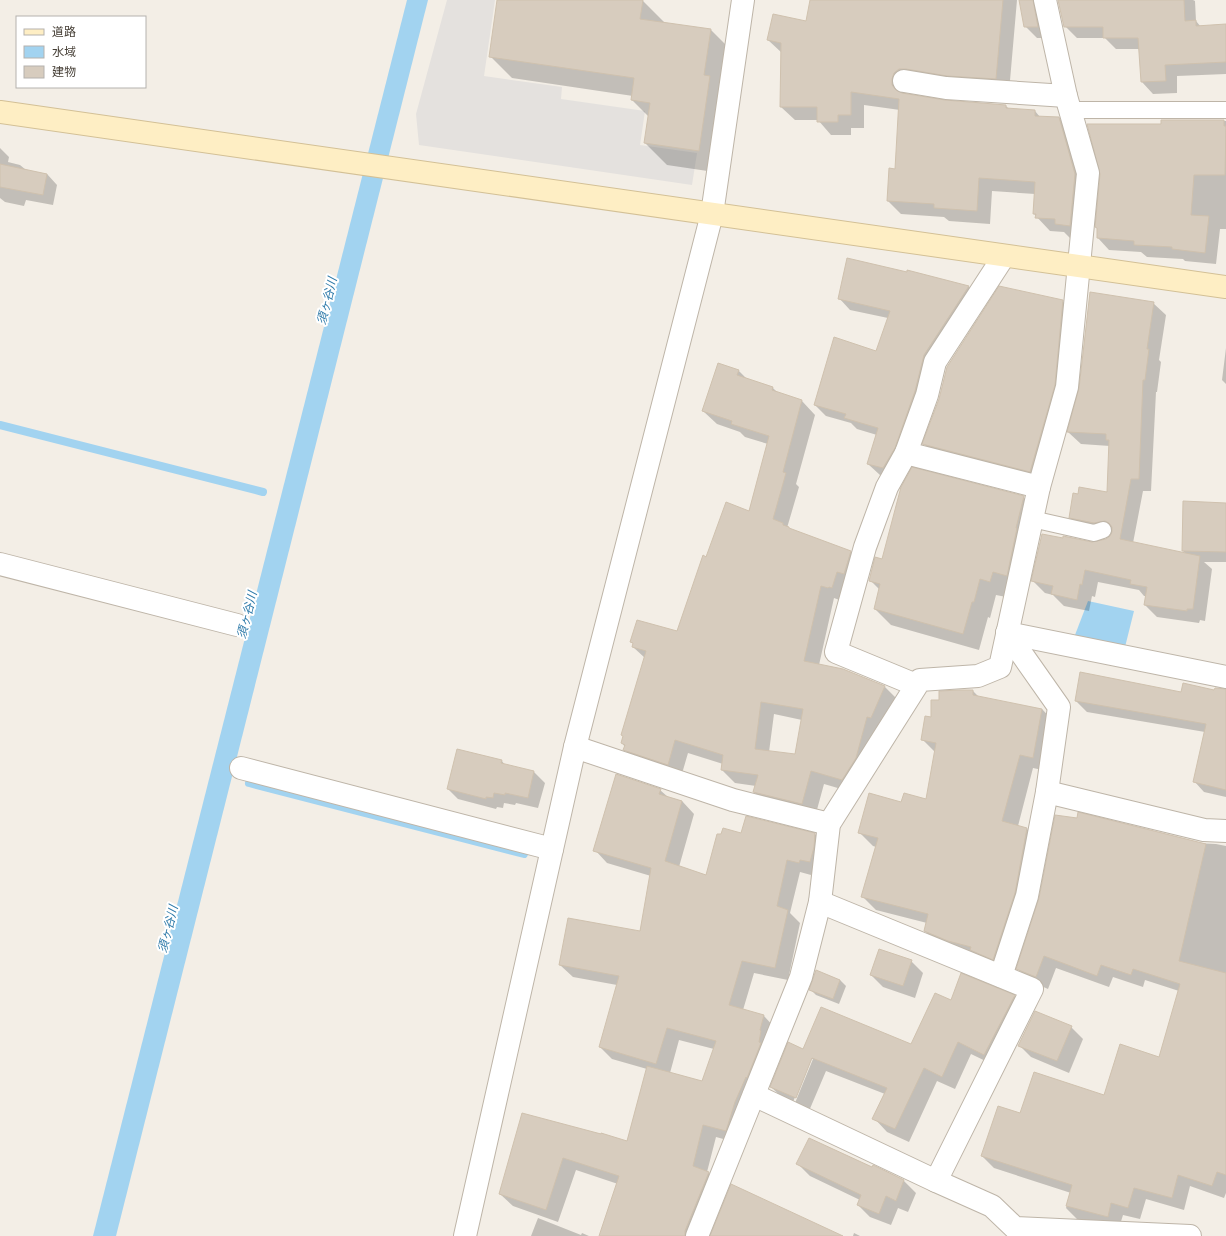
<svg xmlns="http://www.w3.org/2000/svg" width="1226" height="1236" font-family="'Varela Round','Noto Sans JP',sans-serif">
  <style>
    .parking { fill: #e4e1de }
    .water { fill: #a2d3f0 }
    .shadow { fill: #0003; fill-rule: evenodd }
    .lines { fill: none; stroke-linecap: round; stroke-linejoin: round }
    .stream { stroke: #a2d3f0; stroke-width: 8 }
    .building { fill: #d7ccbe; stroke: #cfc1ae; fill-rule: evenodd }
    .lane-casing { stroke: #beb5a8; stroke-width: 18 }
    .street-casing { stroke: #beb5a8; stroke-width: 24 }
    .secondary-casing { stroke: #d3c096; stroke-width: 24 }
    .lane { stroke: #fff; stroke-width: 16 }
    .street { stroke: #fff; stroke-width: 22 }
    .secondary { stroke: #feeec4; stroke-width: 22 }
    .labels { text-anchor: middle; stroke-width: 4; stroke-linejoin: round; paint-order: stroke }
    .water-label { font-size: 12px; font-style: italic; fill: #2e7aa9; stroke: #fff }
  </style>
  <rect width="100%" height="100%" fill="#f3eee6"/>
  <polygon class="parking" points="447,0 495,0 484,76 562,87 561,99 645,111 640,145 697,153 692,185 419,145 416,114"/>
  <g class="water">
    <polygon points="407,0 428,0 116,1236 93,1236"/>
    <polygon points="1088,601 1134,611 1125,647 1075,635"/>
  </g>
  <g class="shadow">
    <polygon points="498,0 642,0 664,22 664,24 711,30 733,52 721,173 667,165 645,143 649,117 632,100 633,96 512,78 490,56"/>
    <polygon points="812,0 1017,0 1009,92 907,87 905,95 945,101 1006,106 1010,110 1035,111 1040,117 1059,118 1072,132 1088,188 1083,239 1070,238 1064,232 1050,231 1034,214 1035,194 992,191 990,224 949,221 944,217 901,214 888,201 896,170 900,110 864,105 864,128 851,128 851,135 831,135 818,120 795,120 781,107 782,53 768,40 807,22"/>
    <polygon points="1020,0 1053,0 1049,38 1037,38 1025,26"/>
    <polygon points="1059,0 1193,0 1195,1 1196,21 1201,27 1226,25 1226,74 1177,76 1177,93 1153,94 1142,82 1140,49 1116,49 1105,38 1077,38 1065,26"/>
    <polygon points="1162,121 1226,121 1226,229 1220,229 1216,264 1185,261 1183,259 1147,257 1141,252 1109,250 1098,238 1162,125"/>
    <polygon points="0,148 9,157 8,162 20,165 26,170 47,174 57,185 53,205 26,200 24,206 5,202 0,198"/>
    <polygon points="908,271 969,287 980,298 926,403 894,479 880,475 868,464 877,435 857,429 851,423 826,416 815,405 877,352 888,318 850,310 839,298 907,273"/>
    <polygon points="1062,301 1074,312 1042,483 935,455 924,444"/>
    <polygon points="1153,303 1166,315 1159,360 1161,362 1157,392 1156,392 1151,491 1143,491 1133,543 1186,554 1183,551 1184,502 1226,504 1226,562 1204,562 1212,569 1205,621 1200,620 1199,623 1157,617 1145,605 1146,596 1144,596 1139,590 1098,582 1095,597 1092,596 1089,611 1064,606 1053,595 1045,593 1033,581 1092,543 1107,540 1112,534 1107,535 1082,530 1070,517 1079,495 1108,493 1110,446 1081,444 1068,432"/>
    <polygon points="1226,348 1226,384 1222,380"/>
    <path d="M738,370L747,379L772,387L778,393L802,401L815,415L796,484L799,487L787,528L850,552L864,565L842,601L834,598L819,665L885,687L898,700L855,793L824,784L815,817L767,805L754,792L756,786L735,783L722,770L723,764L688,753L681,777L638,763L625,750V747L622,743L645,658L633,647L634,645L632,642L677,632L707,558L749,512L768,444L745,437L740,432L717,424L703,411ZM774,714L802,720L796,755L769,752Z"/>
    <polygon points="1023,497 1040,513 1006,597 996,595 990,618 988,617 979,650 891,625 875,609 880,590 870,580 883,560"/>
    <polygon points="973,691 980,698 1042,709 1055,723 1047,771 1033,768 1018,826 1027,829 1040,842 1007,972 938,944 925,931 927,923 876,910 862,896 876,847 873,846 859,832 902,803 927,801 936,753 922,739 940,701 940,692"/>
    <polygon points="1182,693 1226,694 1226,797 1204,792 1194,781 1205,732 1087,712 1076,701"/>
    <polygon points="458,750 502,761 505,765 534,772 545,783 538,808 516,803 515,805 504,803 503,808 497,807 496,809 458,799 448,789"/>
    <path d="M660,790L668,797L682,801L694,814L679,867L706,876L742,834H815L827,847L811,875L800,872L790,913L800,923L788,980L754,973L743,1010L764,1016L776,1029L738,1143L716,1137L707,1172L721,1185L701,1236H600L618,1184L576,1170L558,1222L513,1206L500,1194L523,1114L627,1142L647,1069L612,1059L600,1047L617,985L573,977L560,965L640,932L651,876L607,863L595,850ZM679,1040L714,1049L702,1082L670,1073Z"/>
    <polygon points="1196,843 1216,844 1226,846 1226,1193 1224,1198 1190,1186 1184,1210 1146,1199 1140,1219 1123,1215 1118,1231 1078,1220 1066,1208 1071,1193 994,1168 982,1156 1105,1096 1159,1058 1179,991 1145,980 1143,987 1113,977 1109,987 1056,968 1048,989 1030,981 1018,969"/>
    <polygon points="911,961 923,973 915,998 883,987 871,975"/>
    <polygon points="816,971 840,980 846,986 839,1004 816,995 810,989"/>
    <path d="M1014,996L1027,1010L998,1067L971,1054L955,1089L937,1081L909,1142L887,1132L874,1118L885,1094L826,1071L809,1111L785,1100L771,1087L804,1050L912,1046L951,1001ZM811,1059H813L795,1103L793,1102Z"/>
    <polygon points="1071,1027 1083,1039 1069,1073 1031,1057 1019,1045"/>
    <polygon points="798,1164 872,1168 873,1166 904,1181 916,1193 908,1212 898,1208 891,1225 870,1217 858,1205 860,1200 810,1176"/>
    <polygon points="538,1218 581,1235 582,1233 589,1236 531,1236"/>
    <polygon points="854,1233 860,1236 853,1236"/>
  </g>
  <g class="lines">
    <g class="stream">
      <polyline points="0,425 263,492"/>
      <polyline points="249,783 524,854"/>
    </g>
  </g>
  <g class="building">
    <polygon points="497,0 643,0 640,19 711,29 704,75 710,76 699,151 644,143 650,103 631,100 634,78 489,57"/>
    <polygon points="810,0 1003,0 996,79 947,76 906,69 899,69 894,73 892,79 892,85 896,90 902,93 945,100 1006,105 1006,108 1035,110 1035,116 1059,117 1075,174 1070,226 1055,224 1055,219 1035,218 1036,214 1033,214 1035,182 979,178 977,211 934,208 934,204 887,201 889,168 895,169 899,99 851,92 851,115 838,115 838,122 817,122 817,107 780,107 781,43 767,40 773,14 806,21"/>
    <polygon points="1019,0 1033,0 1038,27 1024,27"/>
    <polygon points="1058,0 1184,0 1185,21 1196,20 1196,26 1226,24 1226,62 1165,65 1166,81 1141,82 1138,38 1103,38 1103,27 1064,27"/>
    <polygon points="1161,120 1224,120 1224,126 1226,126 1225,175 1194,175 1191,215 1209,216 1205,253 1172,249 1172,247 1134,245 1134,241 1097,238 1097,228 1095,227 1100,174 1087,124 1161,124"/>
    <polygon points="0,164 47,174 43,195 0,187"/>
    <polygon points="847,258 907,272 907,270 969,286 924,355 915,391 895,448 883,468 867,464 878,428 844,418 846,414 814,405 834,337 876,351 890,311 838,299"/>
    <polygon points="999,286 1063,300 1055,385 1030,472 922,444 939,399 947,367"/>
    <polygon points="1090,292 1154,302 1147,349 1149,349 1145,380 1143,380 1139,479 1131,479 1120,539 1200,556 1193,609 1187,609 1187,611 1144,605 1147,587 1130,584 1131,580 1085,570 1082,585 1080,584 1077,600 1051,594 1053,586 1031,581 1042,534 1063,538 1063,536 1092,542 1106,539 1110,536 1112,532 1112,527 1109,523 1105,521 1094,523 1069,518 1073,493 1078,494 1079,487 1107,492 1109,440 1106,440 1106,434 1067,432 1079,388"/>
    <path d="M718,363L739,370L737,375L773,387L772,390L802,400L783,472L786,473L773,519L783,523V525L789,527V528L851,551L844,574L837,572L832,588L829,587L828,588L821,586L804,661L843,669L885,686L871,718L867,717L856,758L842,780L811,771L802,804L753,792L758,775L721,770L723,755L675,740L668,765L623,750L625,745L621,743L623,736L621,735L646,651L632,647L633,643L630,642L637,620L677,631L703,555L706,557L726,502L749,511L769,436L731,424L732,421L702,411ZM761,702L803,709L795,754L755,749Z"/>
    <polygon points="912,467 1024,496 1016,528 1017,528 1007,576 993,572 990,582 980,579 974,602 972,602 963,634 874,609 880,584 869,581 875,557 882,559 901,487"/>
    <polygon points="1183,501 1226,503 1226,552 1182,551"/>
    <polygon points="1080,672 1181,692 1183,683 1214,690 1215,688 1226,689 1226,790 1193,782 1206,724 1075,701"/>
    <polygon points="960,690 973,690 973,695 1042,709 1033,758 1020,755 1002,821 1027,828 1015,893 993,960 970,950 971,947 948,941 924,931 928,914 861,897 878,838 858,833 869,793 901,802 904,793 926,799 936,743 921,740 925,716 931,717 931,700 939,700 939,691"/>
    <polygon points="457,749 502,760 501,763 534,771 528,798 505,793 505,795 494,793 493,798 486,797 486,799 447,789"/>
    <polygon points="616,774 661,789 659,794 682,801 665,861 706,875 717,834 721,834 723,828 741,833 746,816 815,833 814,847 810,862 800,860 799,863 787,860 777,906 788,910 775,968 742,961 729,1005 764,1015 760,1030 761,1031 759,1042 761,1043 747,1078 746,1077 735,1102 726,1131 703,1125 693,1166 709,1172 685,1231 685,1236 599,1236 619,1176 563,1158 546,1210 499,1194 522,1113 601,1134 601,1133 627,1141 647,1066 702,1081 716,1041 667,1028 656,1064 599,1047 619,976 559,965 568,918 640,931 651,868 593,851"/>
    <polygon points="1078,812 1206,844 1179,961 1226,973 1226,1175 1217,1172 1212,1186 1178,1175 1172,1198 1134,1188 1128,1208 1111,1203 1108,1217 1066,1206 1072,1185 981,1156 998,1106 1020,1113 1034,1072 1104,1095 1120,1044 1159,1057 1180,984 1133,969 1131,975 1101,965 1097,976 1044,956 1036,977 1016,969 1039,898 1055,815 1077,818"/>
    <polygon points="879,949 912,960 903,986 870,975"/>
    <polygon points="816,970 840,980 833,999 809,990"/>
    <polygon points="961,973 1015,995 984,1055 958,1042 942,1077 924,1068 895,1129 872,1119 887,1088 812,1058 796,1098 770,1087 788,1042 803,1049 821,1007 911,1044 935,993 951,1000"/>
    <polygon points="1035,1011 1072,1026 1057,1061 1018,1046"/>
    <polygon points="809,1138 872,1167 873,1165 904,1180 896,1201 886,1196 879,1214 857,1205 861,1195 796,1164"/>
    <polygon points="731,1184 843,1236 710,1236"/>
  </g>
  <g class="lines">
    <g class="lane-casing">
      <g id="lane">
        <polyline points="1070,110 1226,110"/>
        <polyline points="1032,519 1094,533 1103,530"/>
      </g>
    </g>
    <g class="street-casing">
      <g id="street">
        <polyline points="904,81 946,88 1066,96"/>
        <polyline points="906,453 1039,487"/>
        <polyline points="0,564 237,625"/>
        <polyline points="1007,633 1226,677"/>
        <polyline points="916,685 836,652 865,547 887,487 906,453 927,395 935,362 1004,256"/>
        <polyline points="575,747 733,800 829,824"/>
        <polyline points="241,768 552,849"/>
        <polyline points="1047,792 1204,830 1226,831"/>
        <polyline points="820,902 1032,989 936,1181 992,1206 1015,1228 1190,1236"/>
        <polyline points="1001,976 1027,896 1047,792 1059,707 1007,633"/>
        <polyline points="754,1095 936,1181"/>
        <polyline points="465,1236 575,747 712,214 743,0"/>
        <polyline points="697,1236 801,977 820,902 829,824 920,680 978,676 1000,667 1039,487 1067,387 1088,173 1066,96 1045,0"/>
      </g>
    </g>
    <g class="secondary-casing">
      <polyline id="secondary" points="0,112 1226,287"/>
    </g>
    <use href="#lane" class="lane"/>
    <use href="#street" class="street"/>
    <use href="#secondary" class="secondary"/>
  </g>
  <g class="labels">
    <g class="water-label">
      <text transform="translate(327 301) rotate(-76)" y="4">須ヶ谷川</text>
      <text transform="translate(247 615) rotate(-76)" y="4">須ヶ谷川</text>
      <text transform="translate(168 929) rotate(-76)" y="4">須ヶ谷川</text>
    </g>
  </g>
  <rect x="16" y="16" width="130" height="72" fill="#ffffff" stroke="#b5b2ae"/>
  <rect x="24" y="29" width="20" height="6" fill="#feeec4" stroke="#b5b2ae"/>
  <text x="52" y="36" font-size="12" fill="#453e35">道路</text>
  <rect x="24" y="46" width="20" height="12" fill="#a2d3f0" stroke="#b5b2ae"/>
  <text x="52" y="56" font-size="12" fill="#453e35">水域</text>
  <rect x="24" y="66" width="20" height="12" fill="#d7ccbe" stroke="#b5b2ae"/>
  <text x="52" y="76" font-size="12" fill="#453e35">建物</text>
</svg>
